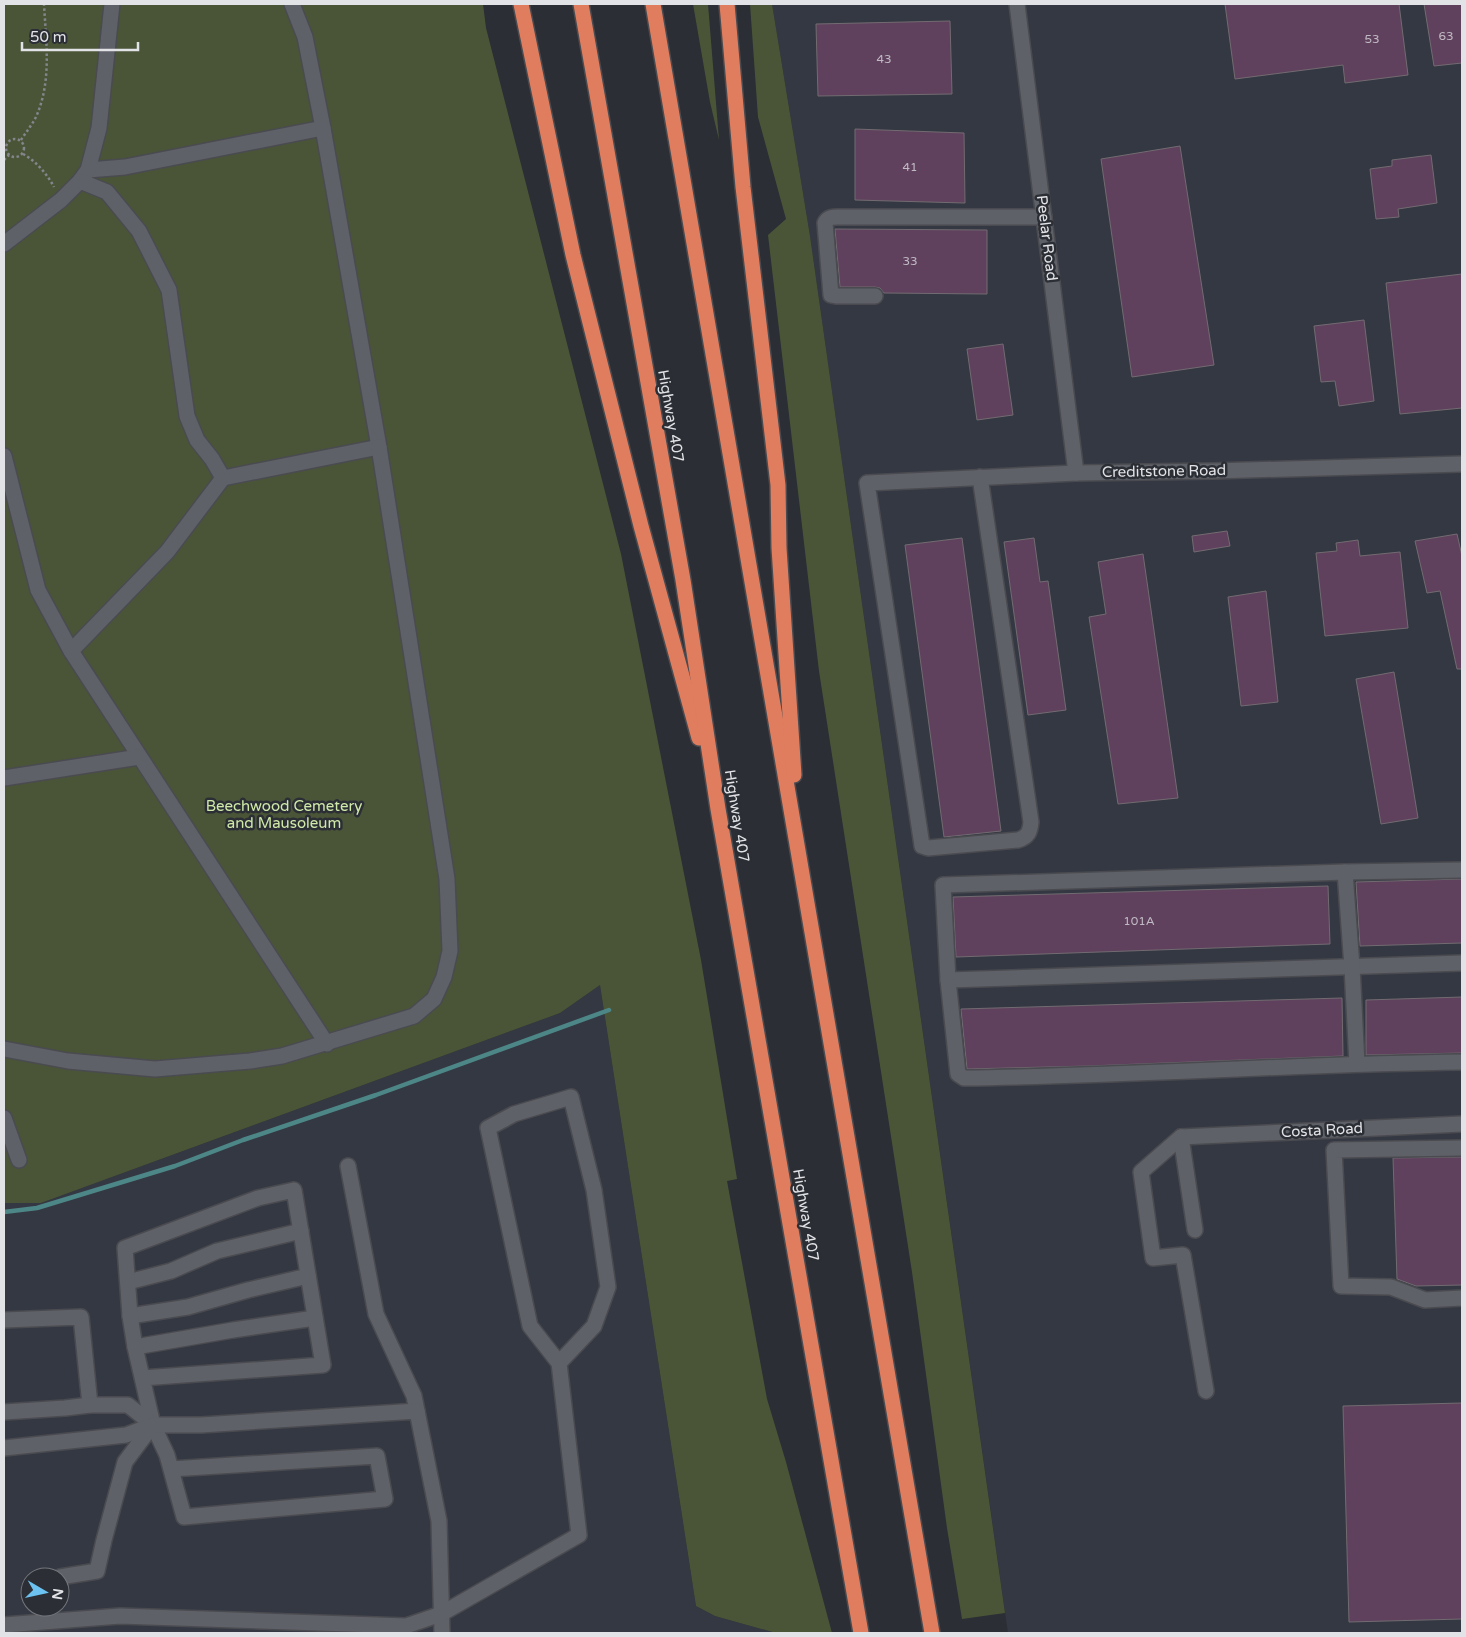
<svg xmlns="http://www.w3.org/2000/svg" width="1466" height="1637" font-family="'Varela Round',sans-serif">
  <style>
    .built { fill: #343843; fill-rule: evenodd }
    .green { fill: #4a5538 }
    .lines { fill: none; stroke-linecap: round; stroke-linejoin: round }
    .stream { stroke: #4d8686; stroke-width: 4.5 }
    .building { fill: #5f415d; stroke: #726b71 }
    .minor-casing { stroke: #4a4b50; stroke-width: 18 }
    .highway-casing { stroke: #4a4b50; stroke-width: 18 }
    .path { stroke: #84868c; stroke-width: 2.5; stroke-dasharray: 2.5 2.5; stroke-linecap: butt }
    .minor { stroke: #5f6168; stroke-width: 15 }
    .highway { stroke: #df7d5e; stroke-width: 15 }
    .labels { text-anchor: middle; stroke-width: 5; stroke-linejoin: round; paint-order: stroke }
    .number-label { font-size: 12px; fill: #c1bac4 }
    .street-label { font-size: 15px; fill: #e2e3e7; stroke: #2b2e34 }
    .park-label { font-size: 15px; fill: #d0e9a8; stroke: #2b2e34 }
  </style>
  <rect width="100%" height="100%" fill="#2b2e34"/>
  <g class="built">
    <polygon points="772,4 1462,4 1462,1633 1008,1633 810,236"/>
    <path d="M600,985L696,1606L715,1616L776,1633H4V1203H41L560,1013ZM30,1577H60V1607H30Z"/>
  </g>
  <g class="green">
    <polygon points="4,4 483,4 486,28 621,554 701,960 737,1179 727,1181 767,1399 786,1462 832,1633 776,1633 715,1616 696,1606 600,985 560,1013 41,1203 4,1203"/>
    <polygon points="693,4 708,4 719,140 710,102"/>
    <polygon points="750,4 772,4 810,236 1005,1613 962,1619 947,1528 912,1272 819,671 768,235 786,219 758,117"/>
  </g>
  <g class="lines">
    <polyline class="stream" points="4,1212 37,1208 175,1166 243,1140 376,1095 609,1010"/>
  </g>
  <g class="building">
    <polygon points="1225,4 1399,4 1408,75 1345,83 1343,65 1235,79"/>
    <polygon points="1424,4 1462,4 1462,63 1434,66"/>
    <polygon points="950,21 952,94 818,96 816,24"/>
    <polygon points="855,129 964,133 965,203 855,200"/>
    <polygon points="1180,146 1214,365 1132,377 1101,159"/>
    <polygon points="1431,155 1437,203 1398,209 1399,217 1376,219 1370,169 1392,166 1392,160"/>
    <polygon points="835,229 987,230 987,294 884,293 880,288 875,287 840,287"/>
    <polygon points="1462,274 1462,408 1400,414 1386,283"/>
    <polygon points="1364,320 1374,401 1339,406 1335,381 1321,382 1314,326"/>
    <polygon points="1003,344 1013,415 977,420 967,349"/>
    <polygon points="1227,531 1230,546 1194,552 1192,536"/>
    <polygon points="1457,534 1462,556 1462,669 1457,669 1440,591 1427,593 1415,541"/>
    <polygon points="962,538 1001,831 944,837 905,545"/>
    <polygon points="1034,538 1040,582 1048,581 1066,710 1028,715 1004,542"/>
    <polygon points="1358,540 1360,556 1400,552 1408,628 1325,636 1316,553 1337,551 1336,543"/>
    <polygon points="1143,554 1178,798 1118,804 1089,617 1106,614 1098,562"/>
    <polygon points="1266,591 1278,702 1241,706 1228,597"/>
    <polygon points="1394,672 1418,818 1381,824 1356,679"/>
    <polygon points="1462,879 1462,943 1360,946 1356,882"/>
    <polygon points="1328,886 1330,944 956,957 953,897"/>
    <polygon points="1462,997 1462,1053 1366,1055 1366,1000"/>
    <polygon points="1342,998 1343,1056 1088,1066 967,1069 961,1009"/>
    <polygon points="1462,1157 1462,1285 1416,1286 1397,1279 1393,1158"/>
    <polygon points="1462,1403 1462,1619 1349,1622 1343,1406"/>
  </g>
  <g class="lines">
    <g class="minor-casing">
      <g id="minor">
        <polyline points="1017,4 1076,473"/>
        <polyline points="88,170 125,167 323,128"/>
        <polyline points="4,244 61,200 80,181 88,170 99,128 112,4"/>
        <path d="M875,296H836L831,295L825,223C828,216 835,217 841,217H1044"/>
        <polyline points="4,456 38,590 71,651 327,1044"/>
        <path d="M980,477L1031,822C1030,832 1028,837 1018,840L928,848L922,846L921,839L867,483L1076,473L1213,471L1462,464"/>
        <polyline points="223,478 379,447 323,128 305,37 292,4"/>
        <polyline points="71,651 167,552 223,478 212,459 197,440 187,416 169,290 139,231 107,192 80,181"/>
        <polyline points="4,778 139,757"/>
        <polyline points="1345,872 1462,870"/>
        <polyline points="948,980 1462,963"/>
        <polyline points="4,1049 68,1061 155,1069 250,1061 282,1056 414,1016 434,999 444,977 450,951 447,879 379,447"/>
        <path d="M1357,1064L1352,967L1345,872L943,885L948,980L958,1074L964,1078C1130,1076 1296,1064 1462,1062"/>
        <polyline points="4,1118 19,1160"/>
        <polyline points="1181,1137 1141,1172 1153,1258 1183,1255 1206,1391"/>
        <polyline points="1181,1137 1462,1124"/>
        <polyline points="1181,1137 1195,1230"/>
        <polyline points="1462,1148 1334,1150 1341,1286 1391,1287 1425,1300 1462,1298"/>
        <polyline points="348,1166 376,1314 414,1396 417,1411"/>
        <polyline points="128,1282 171,1271 217,1251 301,1231"/>
        <polyline points="130,1316 188,1307 248,1290 308,1276"/>
        <polyline points="4,1320 81,1317 90,1405"/>
        <polyline points="135,1347 233,1330 315,1318"/>
        <polyline points="142,1378 323,1365 294,1190 258,1198 125,1248 130,1316 135,1347 153,1425 167,1455 184,1517 385,1499 377,1456 171,1469"/>
        <polyline points="4,1412 65,1408 90,1405 128,1405 153,1425"/>
        <polyline points="4,1448 126,1435 153,1425 201,1425 417,1411 439,1521 442,1633"/>
        <polyline points="60,1577 97,1571 104,1540 125,1462 152,1426"/>
        <polyline points="4,1625 120,1616 406,1626 441,1614 579,1535 559,1363 530,1326 488,1128 514,1114 571,1097 594,1190 608,1287 594,1326 559,1363"/>
      </g>
    </g>
    <g class="highway-casing">
      <g id="highway">
        <polyline points="521,4 573,255 641,526 699,738"/>
        <polyline points="581,4 683,580 718,809 861,1633"/>
        <polyline points="653,4 932,1633"/>
        <polyline points="727,4 743,187 778,485 779,548 794,775"/>
      </g>
    </g>
    <g class="path">
      <circle cx="15" cy="148" r="9"/>
      <path d="M21,140C26,132 32,125 36,117C52,81 46,42 44,4"/>
      <path d="M23,154C36,161 47,174 54,187"/>
      <polyline points="4,160 9,155"/>
    </g>
    <use href="#minor" class="minor"/>
    <use href="#highway" class="highway"/>
  </g>
  <g class="labels">
    <g class="number-label">
      <text x="1446" y="40">63</text>
      <text x="1372" y="43">53</text>
      <text x="884" y="63">43</text>
      <text x="910" y="171">41</text>
      <text x="910" y="265">33</text>
      <text x="1139" y="925">101A</text>
    </g>
    <g class="street-label">
      <text transform="translate(1047 238) rotate(83)" y="5">Peelar Road</text>
      <text transform="translate(671 416) rotate(80)" y="5">Highway 407</text>
      <text transform="translate(1164 471) rotate(-1)" y="5">Creditstone Road</text>
      <text transform="translate(737 816) rotate(81)" y="5">Highway 407</text>
      <text transform="translate(1322 1130) rotate(-3)" y="5">Costa Road</text>
      <text transform="translate(806 1215) rotate(80)" y="5">Highway 407</text>
    </g>
    <g class="park-label">
      <text x="284" y="811">Beechwood Cemetery<tspan x="284" dy="17">and Mausoleum</tspan></text>
    </g>
  </g>
  <rect width="1466" height="1637" fill="none" stroke="#e2e3e7" stroke-width="10"/>
  <g transform="translate(45 1592) rotate(99)"><circle r="24" fill="#2b2e34" stroke="#74767c"/>
  <path d="M0-4L9 19L0 12L-9 19Z" fill="#6cc3f2"/>
  <text y="-8" font-size="14" font-weight="bold" text-anchor="middle" fill="#e2e3e7">N</text>
  </g>
  <path d="M22 42v8h116v-8" fill="none" stroke="#e2e3e7" stroke-width="2.5"/>
  <text x="30" y="42" font-size="15" fill="#e2e3e7" stroke="#2b2e34" stroke-width="4" paint-order="stroke">50 m</text>
</svg>
